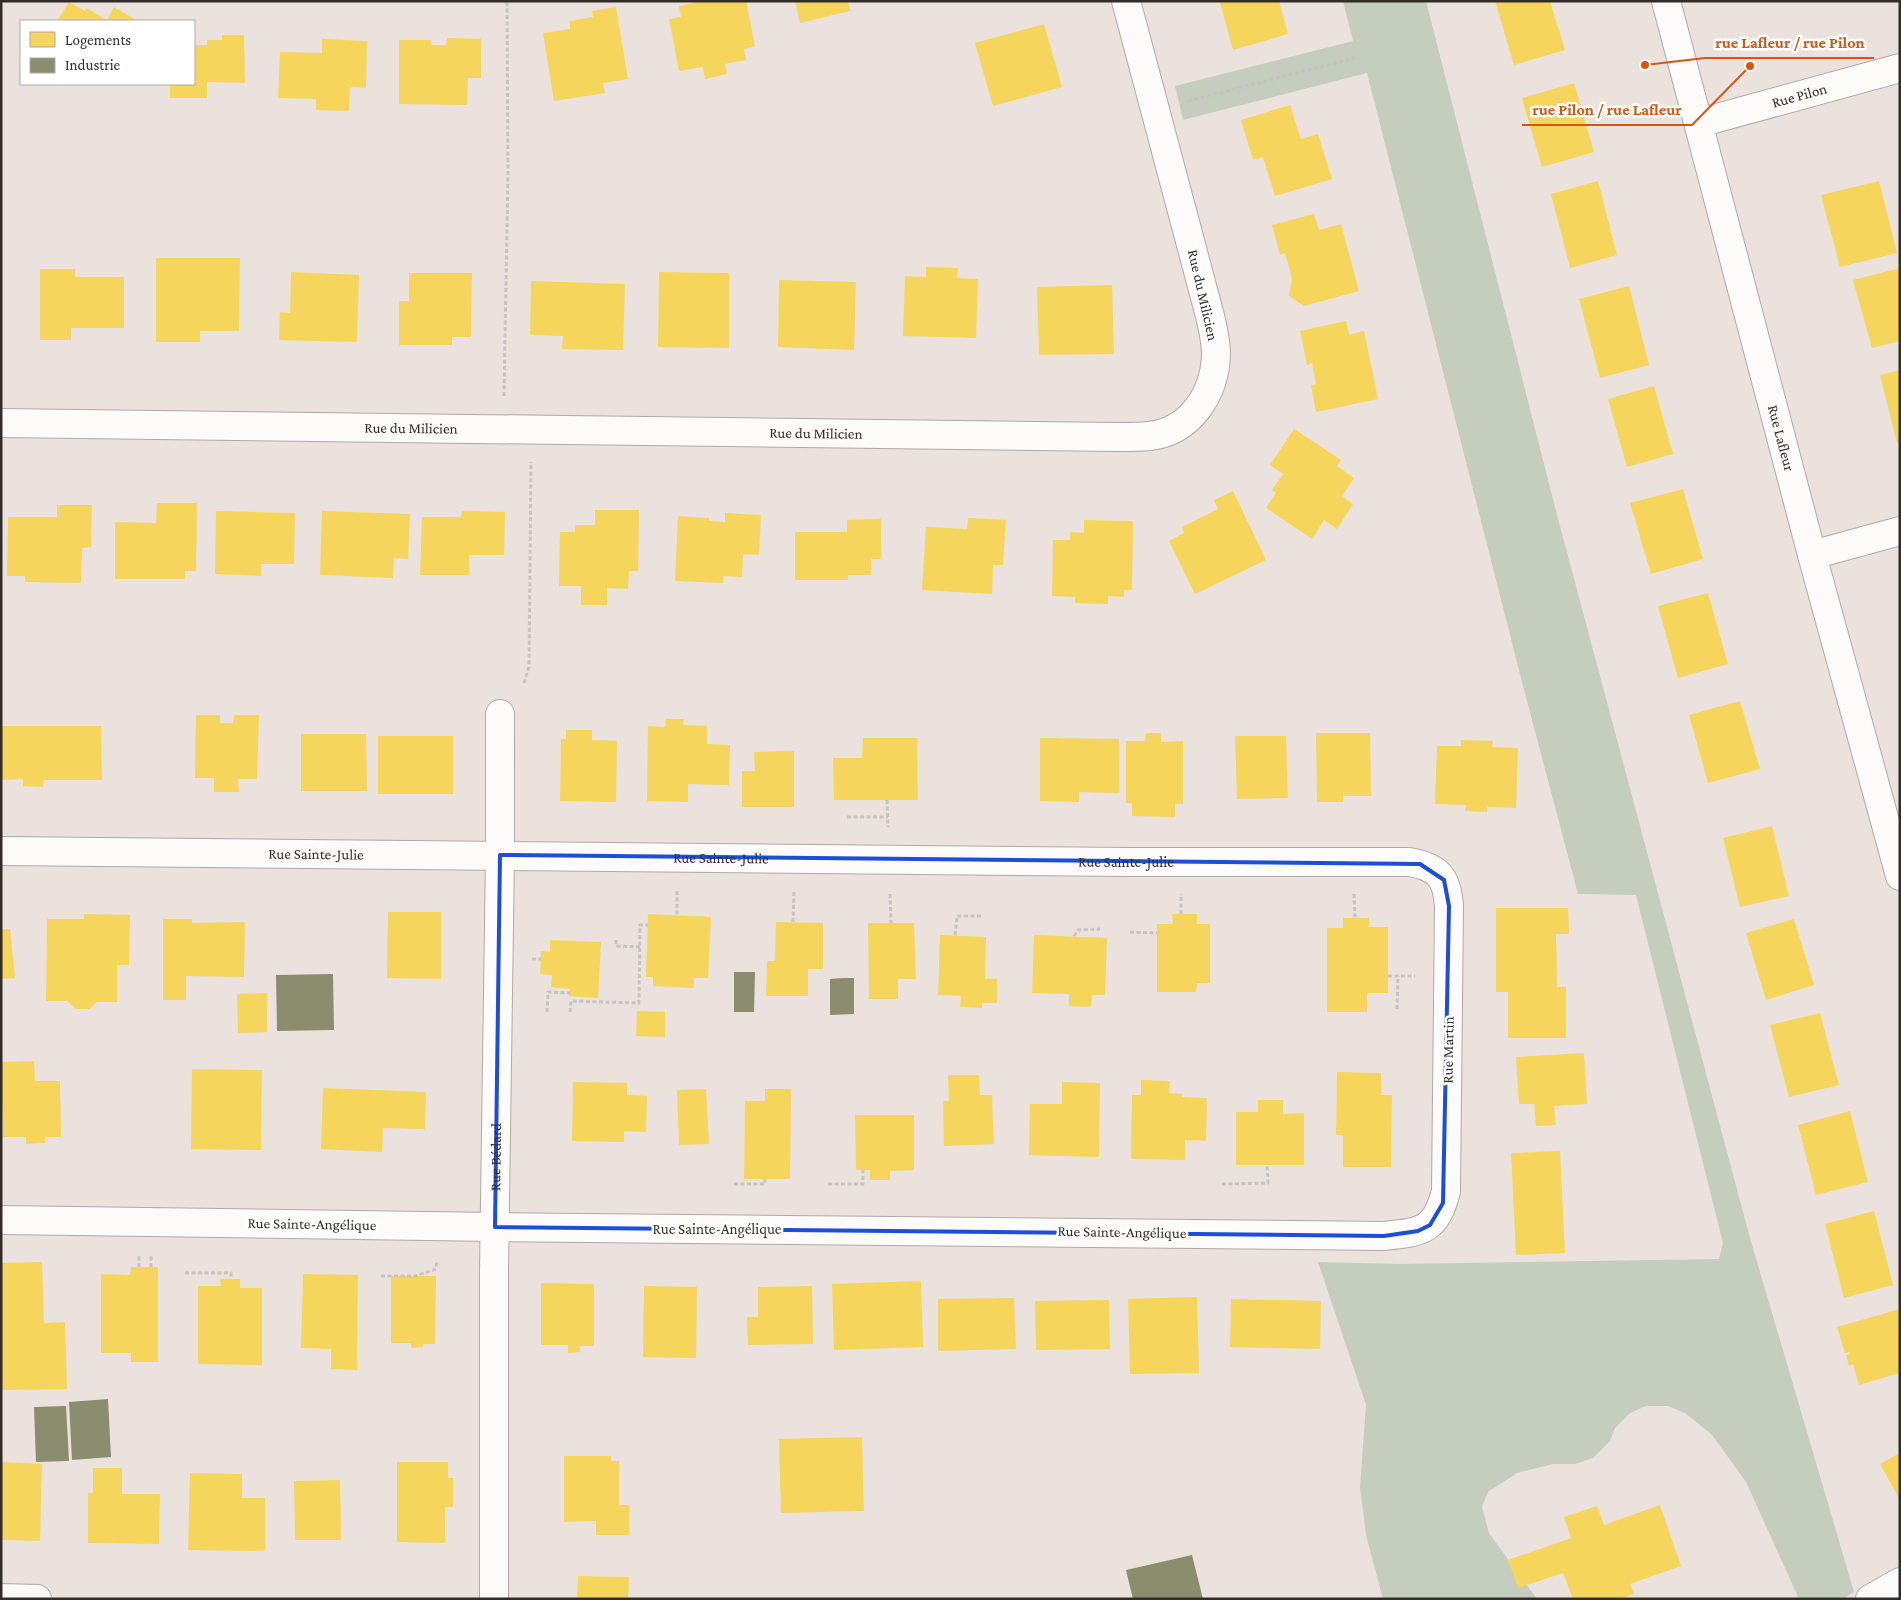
<svg xmlns="http://www.w3.org/2000/svg" width="1901" height="1600" font-family="'Crimson Pro',serif">
  <style>
    .green { fill: #c5cdbf }
    .homes { fill: #f6d55c }
    .industry { fill: #8c8c6e }
    .lines { fill: none; stroke-linecap: round; stroke-linejoin: round }
    .minor-casing { stroke: #b0a9a5; stroke-width: 30 }
    .path { stroke: #c6c3c1; stroke-width: 3; stroke-dasharray: 4 2.5; stroke-linecap: butt }
    .minor { stroke: #fcfbfa; stroke-width: 28 }
    .marked { fill: none; stroke: #1d4ed8; stroke-width: 4; stroke-linejoin: round }
    .labels { text-anchor: middle; stroke-width: 5; stroke-linejoin: round; paint-order: stroke }
    .street-label { font-size: 15px; fill: #332d2a; stroke: #fff }
    .leader { fill: none; stroke: #d6550f; stroke-width: 2 }
    .callout-dot { fill: #d6550f; stroke: #fff; stroke-width: 2 }
    .callout-label { font-size: 16px; text-anchor: middle; font-weight: bold; fill: #d6550f; stroke: #fff; stroke-width: 5; stroke-linejoin: round; paint-order: stroke }
  </style>
  <rect width="100%" height="100%" fill="#ebe2de"/>
  <polygon class="green" points="1343,1 1426,1 1556,511 1750,1238 1854,1592 1843,1599 1799,1599 1746,1482 1712,1435 1685,1413 1668,1406 1646,1406 1630,1413 1615,1428 1610,1441 1593,1458 1575,1464 1553,1464 1517,1473 1488,1492 1482,1507 1489,1533 1537,1599 1383,1599 1366,1535 1360,1487 1366,1405 1318,1262 1399,1264 1719,1259 1723,1243 1636,895 1578,894 1522,682 1367,73 1183,120 1175,86 1353,41"/>
  <g class="homes">
    <polygon points="701,1 746,1 755,46 744,49 746,60 725,64 727,74 705,79 703,67 679,71 669,19 681,17 679,6"/>
    <polygon points="795,1 848,1 850,11 800,23"/>
    <polygon points="1225,1 1279,1 1288,34 1233,50 1220,3"/>
    <polygon points="1495,1 1550,1 1565,50 1514,65"/>
    <polygon points="69,2 85,11 86,8 107,20 114,7 138,21 57,21"/>
    <polygon points="616,7 628,79 603,83 605,93 554,101 543,33 570,29 570,21 593,17 592,11"/>
    <polygon points="1044,24 1062,87 993,106 975,43"/>
    <polygon points="222,35 244,35 245,83 207,82 207,98 170,98 170,84 194,84 194,45 207,45 207,40 222,40"/>
    <polygon points="447,38 481,39 481,78 468,78 467,105 399,104 399,40 431,40 431,45 446,45"/>
    <polygon points="322,39 367,41 366,88 350,87 349,111 316,110 316,99 278,98 280,52 322,53"/>
    <polygon points="1574,83 1594,152 1542,167 1522,98"/>
    <polygon points="1290,105 1301,139 1318,134 1332,179 1275,196 1263,157 1253,160 1241,120"/>
    <polygon points="1598,181 1617,255 1570,268 1551,194"/>
    <polygon points="1879,181 1897,253 1840,267 1821,195"/>
    <polygon points="1314,214 1319,230 1341,224 1359,291 1304,306 1289,296 1292,278 1285,253 1280,255 1272,225"/>
    <polygon points="156,258 240,258 239,331 200,331 200,342 156,342"/>
    <polygon points="926,267 958,268 957,278 978,279 976,338 903,336 905,276 926,277"/>
    <polygon points="1900,268 1900,341 1872,348 1853,280"/>
    <polygon points="40,269 75,269 75,277 124,277 124,328 71,328 71,340 40,340"/>
    <polygon points="291,272 359,275 357,342 279,340 280,312 290,313"/>
    <polygon points="659,272 729,273 729,348 658,347"/>
    <polygon points="409,273 472,273 471,337 452,337 452,345 399,345 399,301 409,301"/>
    <polygon points="779,280 856,282 854,350 778,347"/>
    <polygon points="531,281 625,284 623,350 562,349 563,336 530,335"/>
    <polygon points="1112,285 1114,354 1039,355 1037,287"/>
    <polygon points="1629,286 1649,365 1600,378 1579,299"/>
    <polygon points="1346,321 1349,335 1364,331 1378,399 1316,412 1311,385 1316,384 1312,363 1307,365 1300,331"/>
    <polygon points="1900,370 1900,442 1897,443 1880,375"/>
    <polygon points="1654,386 1673,454 1627,467 1608,399"/>
    <polygon points="1294,429 1341,460 1337,466 1354,478 1342,496 1353,504 1337,529 1324,520 1312,539 1266,508 1276,493 1272,490 1283,474 1270,465"/>
    <polygon points="1683,489 1703,559 1651,574 1630,503"/>
    <polygon points="1233,491 1266,560 1195,594 1169,541 1184,533 1182,527 1218,509 1214,500"/>
    <polygon points="157,503 197,503 196,571 185,571 185,579 115,579 115,522 156,523"/>
    <polygon points="57,505 92,505 91,547 82,548 81,583 25,582 25,576 7,576 8,517 57,517"/>
    <polygon points="595,510 639,510 638,571 629,571 628,589 607,588 607,605 581,605 581,586 559,586 560,532 575,532 575,525 595,525"/>
    <polygon points="216,511 295,513 294,564 261,564 261,576 215,574"/>
    <polygon points="322,511 410,514 408,559 394,558 393,578 320,575"/>
    <polygon points="462,511 505,512 504,555 469,555 469,575 420,575 422,517 461,517"/>
    <polygon points="725,513 761,515 759,555 743,554 742,577 723,576 723,583 675,581 678,516 709,518 709,521 725,522"/>
    <polygon points="968,518 1006,520 1003,565 993,565 992,594 922,590 926,527 967,529"/>
    <polygon points="881,519 881,559 871,559 871,575 848,575 848,580 795,580 795,532 847,532 847,520"/>
    <polygon points="1084,520 1133,521 1132,590 1124,590 1124,597 1108,596 1108,604 1075,603 1075,597 1052,596 1053,540 1070,540 1070,532 1084,533"/>
    <polygon points="1708,593 1728,664 1678,678 1658,606"/>
    <polygon points="1740,701 1760,769 1708,783 1689,715"/>
    <polygon points="196,715 220,715 220,723 233,723 234,715 259,715 257,779 238,779 239,792 214,792 214,778 195,778"/>
    <polygon points="666,719 684,719 683,725 707,726 707,744 730,745 729,785 688,784 688,802 647,801 648,726 665,727"/>
    <polygon points="1,726 101,726 102,780 43,780 43,787 23,786 23,779 1,780"/>
    <polygon points="566,730 592,730 592,740 617,741 616,802 560,801 561,739 566,739"/>
    <polygon points="1146,733 1161,733 1161,742 1183,741 1183,804 1175,804 1175,817 1132,816 1132,803 1126,803 1126,741 1145,741"/>
    <polygon points="1316,733 1370,733 1371,796 1343,796 1343,802 1317,802"/>
    <polygon points="301,734 366,734 367,791 301,791"/>
    <rect x="378" y="736" width="75" height="58"/>
    <polygon points="1235,736 1286,736 1288,798 1237,799"/>
    <polygon points="863,738 917,738 918,800 834,800 833,758 862,758"/>
    <polygon points="1040,738 1119,739 1119,793 1079,792 1079,802 1040,801"/>
    <polygon points="1461,740 1493,741 1492,747 1518,748 1516,808 1487,807 1487,812 1465,811 1466,805 1435,804 1437,746 1461,746"/>
    <polygon points="794,751 794,807 742,807 742,771 755,771 754,752"/>
    <polygon points="1772,826 1789,896 1740,907 1723,838"/>
    <polygon points="1496,908 1568,908 1569,934 1556,934 1557,987 1566,987 1566,1038 1508,1038 1508,992 1496,992"/>
    <polygon points="388,912 441,912 441,979 387,978"/>
    <polygon points="84,914 130,915 129,965 117,965 117,1002 97,1002 89,1009 76,1009 67,1001 46,1001 47,919 84,919"/>
    <polygon points="648,914 711,917 708,978 694,978 694,988 653,986 653,977 646,977"/>
    <polygon points="1172,914 1197,914 1197,924 1210,924 1210,983 1197,983 1196,992 1157,992 1157,924 1173,924"/>
    <polygon points="1343,918 1369,918 1369,927 1388,927 1388,993 1367,993 1367,1012 1327,1012 1327,928 1343,928"/>
    <polygon points="163,919 192,919 192,923 245,922 244,977 186,976 186,1000 163,1000"/>
    <polygon points="1794,919 1814,985 1766,1000 1746,933"/>
    <polygon points="776,922 823,923 823,969 808,969 808,996 766,996 767,961 775,961"/>
    <polygon points="868,923 914,923 916,979 898,979 898,999 869,999"/>
    <polygon points="1,929 10,929 15,978 1,979"/>
    <polygon points="940,935 986,937 985,979 997,979 997,1003 982,1003 982,1008 960,1007 961,996 938,995"/>
    <polygon points="1034,935 1107,938 1105,995 1092,995 1091,1007 1069,1006 1069,994 1032,993"/>
    <polygon points="550,940 601,942 598,998 569,996 570,989 551,987 552,975 540,974 541,951 550,952"/>
    <polygon points="267,993 267,1032 238,1033 237,994"/>
    <polygon points="637,1011 665,1012 665,1037 636,1036"/>
    <polygon points="1820,1013 1839,1085 1789,1097 1770,1025"/>
    <polygon points="1584,1053 1587,1104 1554,1106 1556,1125 1536,1126 1534,1104 1519,1104 1516,1057"/>
    <polygon points="34,1061 35,1081 60,1081 61,1137 45,1137 45,1143 26,1144 26,1137 3,1137 1,1062"/>
    <polygon points="192,1069 262,1070 261,1150 191,1149"/>
    <polygon points="1337,1072 1381,1073 1381,1095 1392,1095 1391,1167 1343,1167 1343,1135 1336,1135"/>
    <polygon points="948,1075 979,1075 980,1095 992,1095 994,1144 944,1146 943,1101 949,1101"/>
    <polygon points="1141,1080 1170,1081 1169,1093 1182,1094 1182,1097 1207,1098 1206,1141 1185,1140 1185,1160 1131,1159 1132,1095 1141,1095"/>
    <polygon points="573,1082 627,1083 627,1095 647,1096 646,1132 624,1131 624,1142 572,1141"/>
    <polygon points="1062,1082 1100,1083 1099,1157 1029,1155 1030,1104 1062,1104"/>
    <polygon points="323,1088 426,1092 425,1129 383,1128 382,1152 321,1149"/>
    <polygon points="706,1089 709,1144 679,1145 677,1090"/>
    <polygon points="765,1089 791,1089 790,1179 744,1179 745,1101 765,1101"/>
    <polygon points="1258,1100 1283,1100 1283,1114 1304,1113 1304,1165 1236,1165 1236,1112 1258,1112"/>
    <polygon points="1850,1111 1868,1182 1816,1195 1798,1125"/>
    <polygon points="855,1115 914,1115 914,1170 890,1171 890,1180 870,1180 870,1170 856,1170"/>
    <polygon points="1560,1151 1565,1253 1516,1255 1511,1153"/>
    <polygon points="1874,1211 1893,1285 1844,1298 1825,1224"/>
    <polygon points="42,1262 44,1323 65,1322 67,1389 1,1390 1,1263"/>
    <polygon points="131,1267 158,1267 158,1362 131,1362 131,1353 101,1353 101,1274 130,1275"/>
    <polygon points="303,1274 358,1275 357,1370 331,1369 331,1349 301,1348"/>
    <polygon points="391,1276 436,1276 435,1344 423,1344 423,1347 411,1348 411,1343 391,1343"/>
    <polygon points="220,1279 240,1279 240,1288 262,1288 262,1365 198,1364 198,1286 221,1286"/>
    <polygon points="921,1281 923,1347 834,1350 832,1284"/>
    <polygon points="541,1283 594,1284 594,1346 580,1346 580,1352 568,1353 568,1345 541,1345"/>
    <polygon points="644,1286 697,1287 696,1358 643,1357"/>
    <polygon points="812,1286 813,1344 748,1345 747,1317 758,1317 758,1287"/>
    <polygon points="1197,1297 1199,1373 1130,1374 1128,1299"/>
    <polygon points="1014,1298 1016,1349 938,1351 938,1299"/>
    <polygon points="1231,1299 1321,1301 1320,1349 1230,1347"/>
    <polygon points="1109,1300 1110,1349 1036,1350 1035,1301"/>
    <polygon points="1900,1309 1900,1373 1859,1385 1853,1364 1849,1366 1846,1355 1850,1354 1850,1352 1845,1353 1837,1327"/>
    <polygon points="862,1437 864,1511 781,1513 779,1439"/>
    <polygon points="1900,1453 1900,1500 1880,1464"/>
    <polygon points="564,1456 611,1456 611,1461 619,1461 619,1505 629,1505 629,1535 596,1535 596,1521 564,1522"/>
    <polygon points="1,1462 42,1464 40,1541 1,1540"/>
    <polygon points="397,1462 448,1462 448,1478 453,1478 453,1507 445,1507 445,1543 397,1542"/>
    <polygon points="93,1468 122,1468 122,1494 160,1494 159,1544 88,1543 88,1493 93,1493"/>
    <polygon points="190,1473 242,1474 242,1498 265,1498 265,1551 188,1550"/>
    <polygon points="340,1480 341,1540 295,1540 294,1481"/>
    <polygon points="1660,1505 1681,1566 1630,1584 1634,1594 1620,1599 1573,1599 1563,1573 1518,1588 1508,1560 1571,1538 1564,1517 1597,1506 1604,1525"/>
    <polygon points="578,1576 629,1577 628,1599 577,1599"/>
  </g>
  <g class="industry">
    <polygon points="734,972 755,972 754,1012 734,1012"/>
    <polygon points="333,974 334,1030 277,1031 276,975"/>
    <polygon points="843,978 854,978 854,1014 830,1015 830,979"/>
    <polygon points="108,1399 111,1457 72,1460 69,1402"/>
    <polygon points="66,1406 69,1461 36,1462 34,1407"/>
    <polygon points="1192,1555 1203,1599 1133,1599 1126,1570"/>
  </g>
  <g class="lines">
    <g class="minor-casing">
      <g id="minor">
        <path id="s1" d="M1666,1L1812,555L1900,876"/>
        <path id="s2" d="M1699,123L1900,68"/>
        <path id="s3" d="M1,423L1118,437C1128,437 1139,437 1149,436C1190,432 1215,394 1216,354C1216,341 1213,329 1210,316L1126,1"/>
        <polyline points="1812,555 1900,531"/>
        <path id="s4" d="M1,851L1129,862H1409C1438,867 1447,877 1449,906L1446,1191C1436,1231 1422,1232 1384,1236L495,1227L1,1220"/>
        <polyline points="1,1598 37,1599"/>
        <path id="s5" d="M494,1599V1271L500,855V714"/>
        <polyline points="1870,1599 1900,1582"/>
      </g>
    </g>
    <g class="path">
      <polyline points="1188,101 1355,58"/>
      <polyline points="504,396 508,171 507,1"/>
      <polyline points="524,683 529,667 531,462"/>
      <polyline points="887,800 888,827"/>
      <polyline points="847,817 888,817"/>
      <polyline points="677,891 677,916"/>
      <polyline points="890,894 891,923"/>
      <polyline points="1354,894 1355,918"/>
      <polyline points="1181,914 1181,894"/>
      <polyline points="793,922 794,892"/>
      <polyline points="1130,932 1157,933"/>
      <polyline points="955,935 957,916 983,916"/>
      <polyline points="1074,936 1078,930 1100,929"/>
      <polyline points="616,940 616,946 640,947"/>
      <polyline points="532,959 541,959"/>
      <polyline points="1388,976 1415,976"/>
      <polyline points="1397,1009 1398,976"/>
      <polyline points="547,1012 548,992 570,993"/>
      <polyline points="570,1012 571,1001 639,1003 640,925 648,925"/>
      <polyline points="734,1184 765,1184 765,1179"/>
      <polyline points="828,1184 863,1184 863,1170"/>
      <polyline points="1222,1184 1268,1183 1267,1165"/>
      <polyline points="139,1267 139,1255"/>
      <polyline points="151,1267 151,1255"/>
      <polyline points="185,1273 231,1273 231,1279"/>
      <polyline points="381,1276 415,1276 436,1269 437,1260"/>
    </g>
    <use href="#minor" class="minor"/>
  </g>
  <path class="marked" d="M500,855L1420,864L1444,880L1449,906L1443,1203L1430,1225L1418,1231L1384,1236L495,1227Z"/>
  <g class="labels">
    <g class="street-label">
      <text dy="5" stroke="none"><textPath href="#s2" startOffset="104">Rue Pilon</textPath></text>
      <text transform="translate(1203 295) rotate(77)" y="5">Rue du Milicien</text>
      <text dy="5" stroke="none"><textPath href="#s3" startOffset="410">Rue du Milicien</textPath></text>
      <text dy="5" stroke="none"><textPath href="#s3" startOffset="815">Rue du Milicien</textPath></text>
      <text dy="5" stroke="none"><textPath href="#s1" startOffset="452">Rue Lafleur</textPath></text>
      <text dy="5" stroke="none"><textPath href="#s4" startOffset="315">Rue Sainte-Julie</textPath></text>
      <text dy="5" stroke="none"><textPath href="#s4" startOffset="720">Rue Sainte-Julie</textPath></text>
      <text dy="5" stroke="none"><textPath href="#s4" startOffset="1125">Rue Sainte-Julie</textPath></text>
      <text transform="translate(1448 1050) rotate(-89)" y="5">Rue Martin</text>
      <text dy="5" stroke="none"><textPath href="#s5" startOffset="442">Rue Bédard</textPath></text>
      <text transform="translate(312 1224) rotate(1)" y="5">Rue Sainte-Angélique</text>
      <text x="717" y="1234">Rue Sainte-Angélique</text>
      <text transform="translate(1122 1232) rotate(1)" y="5">Rue Sainte-Angélique</text>
    </g>
  </g>
  <path class="leader" d="M1645 65L1705 58H1874M1750 66L1692 125H1522"/>
  <g class="callout-dot">
    <circle cx="1645" cy="65" r="5"/>
    <circle cx="1750" cy="66" r="5"/>
  </g>
  <g class="callout-label">
    <text x="1790" y="48">rue Lafleur / rue Pilon</text>
    <text x="1607" y="115">rue Pilon / rue Lafleur</text>
  </g>
  <rect width="1901" height="1600" fill="none" stroke="#332d2a" stroke-width="5"/>
  <rect x="20" y="20" width="175" height="65" fill="#ffffff" stroke="#adabaa"/>
  <rect x="30" y="32" width="25" height="15" fill="#f6d55c" stroke="#adabaa"/>
  <text x="65" y="45" font-size="15" fill="#332d2a">Logements</text>
  <rect x="30" y="58" width="25" height="15" fill="#8c8c6e" stroke="#adabaa"/>
  <text x="65" y="70" font-size="15" fill="#332d2a">Industrie</text>
</svg>
